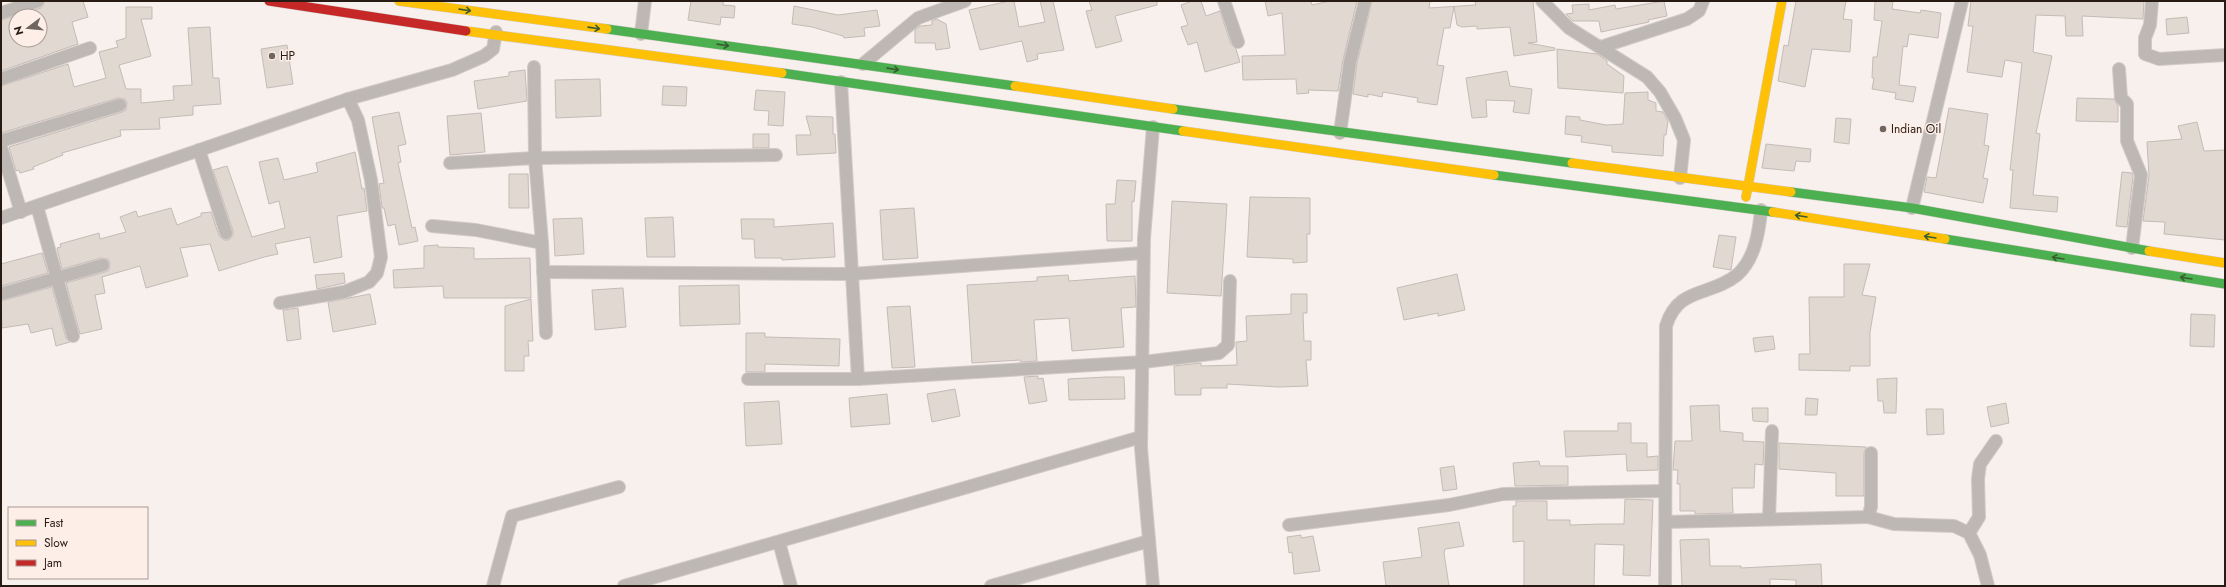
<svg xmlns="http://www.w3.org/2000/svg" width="2226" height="587" font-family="Jost,sans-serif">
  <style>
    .building { fill: #e2d8d2; stroke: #c5bbb6 }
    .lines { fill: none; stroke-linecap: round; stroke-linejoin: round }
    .street-casing { stroke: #d2cac6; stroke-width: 14 }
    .fast-casing { stroke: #d2cac6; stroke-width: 10 }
    .slow-casing { stroke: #d2cac6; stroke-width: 10 }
    .jam-casing { stroke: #d2cac6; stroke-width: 10 }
    .street { stroke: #bdb8b4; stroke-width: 12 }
    .fast { stroke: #4caf50; stroke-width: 9 }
    .slow { stroke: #ffc107; stroke-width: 9 }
    .jam { stroke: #c62828; stroke-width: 9 }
    .oneway { stroke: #385e2f }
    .poi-dot { fill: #706660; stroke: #fdefe7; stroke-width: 1.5 }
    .labels { text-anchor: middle; stroke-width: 3; stroke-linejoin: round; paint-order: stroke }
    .poi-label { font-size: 12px; fill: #271b14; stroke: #fdefe7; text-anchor: start }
  </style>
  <rect width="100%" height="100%" fill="#f8f0ec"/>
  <g class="building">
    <polygon points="45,1 83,1 88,17 72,22 78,44 1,71 1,20 16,16 16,40 40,40 40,16 16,16 41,8"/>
    <polygon points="691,1 723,1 723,5 735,6 734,18 721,17 720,25 688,20"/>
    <polygon points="1009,1 1014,1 1019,27 1045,22 1040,1 1053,1 1064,50 1037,54 1038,59 1027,62 1022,41 980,50 969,10"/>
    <polygon points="1089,1 1157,1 1157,5 1115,16 1122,41 1096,48 1086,11 1092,10"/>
    <polygon points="1192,1 1201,1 1206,16 1220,11 1231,44 1236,49 1240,62 1205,72 1197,42 1188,45 1181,27 1188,25 1181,5"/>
    <polygon points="1265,1 1311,1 1312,5 1330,1 1357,1 1343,60 1338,91 1308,90 1309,93 1297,94 1296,79 1243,80 1242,56 1285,55 1282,13 1268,16"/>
    <polygon points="1372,1 1430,1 1429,8 1476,5 1475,1 1533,1 1537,42 1528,43 1555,48 1555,50 1514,56 1510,27 1477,29 1477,26 1462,27 1457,25 1454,7 1450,28 1444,28 1437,65 1444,66 1437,105 1417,102 1418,98 1383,92 1382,97 1368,94 1368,97 1353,94 1357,63"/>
    <polygon points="1664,1 1667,16 1648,20 1649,22 1601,32 1599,21 1573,21 1566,14 1573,13 1572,5 1589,4 1589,10 1615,5 1616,9"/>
    <polygon points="1796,1 1846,1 1843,19 1852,20 1850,52 1812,49 1805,87 1778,81 1784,45 1788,46"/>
    <polygon points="1875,1 1893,1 1892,9 1920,13 1921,10 1941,13 1938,38 1909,34 1907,47 1903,46 1899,85 1916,87 1913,102 1895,99 1896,93 1872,89 1874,78 1872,78 1873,57 1877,57 1882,21 1874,20"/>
    <polygon points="1971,1 2144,1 2143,19 2082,16 2083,36 2066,36 2065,16 2036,15 2033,52 2052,56 2036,133 2040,134 2033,195 2058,197 2057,212 2010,208 2013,170 2010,170 2022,63 2005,60 2002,77 1967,72 1973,26 1968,26"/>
    <polygon points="794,6 838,15 877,10 880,26 864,28 865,36 844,38 843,36 812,27 792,24"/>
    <polygon points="126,7 152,7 152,19 141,19 151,56 119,65 126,89 141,89 141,103 174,100 173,86 192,85 188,28 210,27 213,78 219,78 221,104 193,106 193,115 159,118 160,129 120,130 121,136 62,153 63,155 33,167 34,169 20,173 19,170 16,171 9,147 122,112 126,110 127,103 125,99 118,98 1,133 1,86 68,64 74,87 106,78 99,52 118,47 116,41 126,38"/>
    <polygon points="2187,17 2189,33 2167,35 2166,19"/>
    <polygon points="937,19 946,24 950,48 936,50 935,43 915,43 915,30 920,26 932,25 932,21"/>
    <polygon points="287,45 293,84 267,88 261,49"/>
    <polygon points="1557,49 1597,54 1607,61 1607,64 1624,76 1623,93 1558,88"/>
    <polygon points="525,70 527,101 478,109 474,81 509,76 509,72"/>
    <polygon points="1507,71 1510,86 1532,89 1529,114 1513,112 1515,101 1486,100 1487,117 1472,118 1466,78"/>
    <polygon points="600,79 601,116 556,118 555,80"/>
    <polygon points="663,86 687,87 686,106 662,105"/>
    <polygon points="756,90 785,92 783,126 768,125 769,111 754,110"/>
    <polygon points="1648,92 1648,100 1656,103 1656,111 1663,112 1668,121 1666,135 1664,135 1663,156 1612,152 1612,146 1581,142 1582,136 1565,134 1566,116 1580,117 1580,120 1606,125 1623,124 1625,93"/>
    <polygon points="2077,98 2114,99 2118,106 2118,122 2076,121"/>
    <polygon points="1949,108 1988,114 1984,145 1989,146 1983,178 1988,179 1983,203 1924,192 1927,177 1936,178"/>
    <polygon points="399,112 406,144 398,146 401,162 398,163 412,228 415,227 418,241 399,245 395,224 388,226 384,208 382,208 379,184 384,183 372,117"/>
    <polygon points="481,113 485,152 450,155 447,116"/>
    <polygon points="806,116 833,117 833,134 835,134 836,153 797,155 796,135 811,135"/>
    <polygon points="1836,118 1851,119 1849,144 1834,142"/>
    <polygon points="2197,122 2204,151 2225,150 2225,240 2164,234 2165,222 2143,221 2149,175 2147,142 2182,139 2178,126"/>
    <rect x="753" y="134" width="16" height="14"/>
    <polygon points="1766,144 1811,149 1810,162 1796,161 1794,171 1762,168"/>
    <polygon points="355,152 362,189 364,188 367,211 337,216 342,257 314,263 310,237 275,244 278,254 264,257 219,271 210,244 180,248 188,276 146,288 140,266 102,277 105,293 95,295 102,329 80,334 66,283 105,272 109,270 110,263 108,259 101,258 62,269 57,248 61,247 60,244 99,233 100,239 126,232 120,217 136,211 138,217 171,208 177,225 201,216 201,213 211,212 219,236 224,240 229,240 233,235 233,231 213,170 227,166 252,237 285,228 279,201 269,204 259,162 278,158 284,180 318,172 316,163"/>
    <polygon points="2122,172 2132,173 2133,176 2127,227 2116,226"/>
    <polygon points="509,174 528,174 529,208 509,208"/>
    <polygon points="1117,180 1136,181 1134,202 1132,201 1132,241 1107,241 1106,204 1115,204"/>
    <polygon points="1250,197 1310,198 1310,234 1307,234 1307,262 1293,263 1293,259 1247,257"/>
    <polygon points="1172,201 1227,204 1221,296 1167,293"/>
    <polygon points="914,208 918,258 883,260 880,210"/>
    <polygon points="673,217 675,257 647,257 645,218"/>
    <polygon points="582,218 584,254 555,256 553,219"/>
    <polygon points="741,219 774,219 774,227 833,223 835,257 782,260 782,258 755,258 754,239 742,239"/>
    <polygon points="1719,235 1736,237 1731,270 1713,267"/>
    <polygon points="438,245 438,247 474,248 474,259 530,258 531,298 444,298 443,286 394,288 393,270 424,268 424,246"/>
    <polygon points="42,253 48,273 1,286 1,264"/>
    <polygon points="1844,264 1870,264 1862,295 1876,297 1870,332 1870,366 1850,366 1850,371 1799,370 1799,354 1810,354 1809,297 1844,297"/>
    <polygon points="344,273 345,283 317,289 315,275"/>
    <polygon points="1457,274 1465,310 1438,316 1438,313 1404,320 1397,288"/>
    <polygon points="1068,275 1069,281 1135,276 1136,307 1121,308 1124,347 1072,351 1069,318 1034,320 1037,361 1021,362 1020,360 972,363 967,285 1037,281 1037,277"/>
    <polygon points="739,285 740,324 680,326 679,286"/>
    <polygon points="52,287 66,338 70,342 56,346 52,328 31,333 28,324 2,328 1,301"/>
    <polygon points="623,288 626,327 595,330 592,290"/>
    <polygon points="370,294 376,324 333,332 328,302"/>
    <polygon points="1291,294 1307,294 1307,313 1303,313 1304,341 1311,341 1311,360 1306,360 1308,386 1279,387 1227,384 1227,388 1201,388 1201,395 1175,395 1174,366 1201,363 1201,366 1237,365 1236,342 1247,341 1246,316 1291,314"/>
    <polygon points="531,299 533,341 528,341 529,356 524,356 524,371 505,371 505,306"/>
    <polygon points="910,306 915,367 892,368 887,307"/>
    <polygon points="298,308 301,339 287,341 283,310"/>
    <polygon points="2191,314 2215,315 2214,347 2190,346"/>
    <polygon points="746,333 765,333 765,337 840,339 839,366 765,364 765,372 746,372"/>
    <polygon points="1773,336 1775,349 1755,352 1753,338"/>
    <polygon points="1038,376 1038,379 1043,378 1047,401 1029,404 1024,377"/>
    <polygon points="1106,377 1124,377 1125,399 1069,400 1068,379"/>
    <polygon points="1897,378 1896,413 1884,413 1883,401 1878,401 1877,379"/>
    <polygon points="955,389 960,416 932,422 927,394"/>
    <polygon points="887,394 890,424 851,427 849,398"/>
    <polygon points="1806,398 1818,399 1817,415 1805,415"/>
    <polygon points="779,401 782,444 746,446 744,403"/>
    <polygon points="2006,403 2009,423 1991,427 1987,407"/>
    <polygon points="1719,405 1720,431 1743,433 1743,441 1764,442 1763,465 1755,464 1754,488 1732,488 1733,513 1695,514 1695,511 1680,511 1680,484 1677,484 1678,470 1673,470 1675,441 1692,441 1690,406"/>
    <polygon points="1752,408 1768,408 1768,422 1753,421"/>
    <polygon points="1926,409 1943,409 1944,434 1927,435"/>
    <polygon points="1618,423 1631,423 1631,443 1647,443 1647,457 1658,456 1658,470 1627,471 1626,454 1566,457 1564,431 1618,431"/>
    <polygon points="1779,443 1866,447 1864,453 1864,496 1836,496 1836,473 1779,469"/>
    <polygon points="1539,461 1540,466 1568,466 1568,485 1515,486 1513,463"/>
    <polygon points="1454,466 1457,489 1443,491 1440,468"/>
    <polygon points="1625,499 1653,500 1650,576 1623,575 1624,545 1595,544 1594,586 1524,586 1524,541 1513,542 1513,506 1516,506 1516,501 1547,501 1547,520 1570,520 1570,525 1602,524 1624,524"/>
    <polygon points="1459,522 1464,546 1445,549 1444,553 1449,586 1386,586 1383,562 1422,557 1418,528"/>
    <polygon points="1301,535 1301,538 1313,536 1320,571 1294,574 1292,552 1289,553 1287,537"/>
    <polygon points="1709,539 1710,566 1741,566 1741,568 1821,564 1822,586 1796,586 1796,580 1770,579 1770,586 1682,586 1680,540"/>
  </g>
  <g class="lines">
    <g class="street-casing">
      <g id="street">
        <polyline points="1224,1 1238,42"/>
        <polyline points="1542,1 1569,28 1647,77 1660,92 1675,118 1684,140 1680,178"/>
        <polyline points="2152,1 2150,25 2145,38 2145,54 2159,59 2225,55"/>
        <polyline points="1,13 38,1"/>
        <polyline points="641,34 645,1"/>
        <polyline points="1601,47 1687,19 1699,11 1703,1"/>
        <polyline points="863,64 918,18 965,1"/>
        <polyline points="534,67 535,158 542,243 546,333"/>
        <polyline points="2119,69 2121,98 2127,104 2127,141 2141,175 2132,248"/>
        <polyline points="1,79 90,48"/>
        <polyline points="841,82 858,379"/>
        <polyline points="1153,127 1144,238 1141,448 1153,586"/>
        <polyline points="1340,133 1350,62 1365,1"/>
        <polyline points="1,141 120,105"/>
        <polyline points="1,147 21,212"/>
        <polyline points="199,150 226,233"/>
        <polyline points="450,163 535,158 776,155"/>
        <polyline points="37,206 73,336"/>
        <polyline points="1912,208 1962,1"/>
        <polyline points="1,218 348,99 452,70 484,56 493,49 496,32"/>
        <polyline points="432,226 476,230 542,243"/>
        <polyline points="543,272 851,274 1143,253"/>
        <polyline points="1,294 103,265"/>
        <polyline points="280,303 344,292 369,282 377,273 381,257 371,180 358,120 348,99"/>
        <polyline points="748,379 858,379 1143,362 1219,353 1228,345 1230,281"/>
        <polyline points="1868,517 1894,524 1954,526 1969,533 1980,555 1988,586"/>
        <polyline points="1769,519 1772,431"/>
        <polyline points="1666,522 1868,517 1871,507 1871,453"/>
        <polyline points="1289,525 1449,505 1503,494 1664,491"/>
        <polyline points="1969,533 1979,517 1978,479 1980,464 1996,441"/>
        <polyline points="779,542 791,586"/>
        <polyline points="493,586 512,516 619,487"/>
        <polyline points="624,586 1141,437"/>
        <polyline points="991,586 1149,541"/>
        <path d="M1665,586L1666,326C1678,286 1710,297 1737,275C1755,259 1759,232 1761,210"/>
      </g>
    </g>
    <g class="fast-casing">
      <g id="fast">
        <polyline points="607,29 1015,86"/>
        <polyline points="782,73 1183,131"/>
        <polyline points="1173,109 1572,163"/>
        <polyline points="1494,175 1773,212"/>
        <polyline points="1791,192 1912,208 2149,251"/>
        <polyline points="1945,239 2225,284"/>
      </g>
    </g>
    <g class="slow-casing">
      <g id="slow">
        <polyline points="399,1 607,29"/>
        <polyline points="466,31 782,73"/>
        <polyline points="1015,86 1173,109"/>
        <polyline points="1183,131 1494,175"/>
        <polyline points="1572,163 1791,192"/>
        <polyline points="1746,197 1782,1"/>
        <polyline points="1773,212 1945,239"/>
        <polyline points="2149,251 2225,263"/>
      </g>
    </g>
    <g class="jam-casing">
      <polyline id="jam" points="269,1 466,31"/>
    </g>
    <use href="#street" class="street"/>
    <use href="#fast" class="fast"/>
    <use href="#slow" class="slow"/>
    <use href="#jam" class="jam"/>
  </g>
  <defs><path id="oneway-shaft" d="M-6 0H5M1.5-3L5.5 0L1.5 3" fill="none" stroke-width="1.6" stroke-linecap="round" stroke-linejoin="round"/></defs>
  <g class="oneway">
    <use href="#oneway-shaft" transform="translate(465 10) rotate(8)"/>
    <use href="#oneway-shaft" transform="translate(594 28) rotate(8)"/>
    <use href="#oneway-shaft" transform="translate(723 45) rotate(8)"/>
    <use href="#oneway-shaft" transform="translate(893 69) rotate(8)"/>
    <use href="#oneway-shaft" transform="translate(1801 216) rotate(-171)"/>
    <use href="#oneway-shaft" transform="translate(1930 237) rotate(-171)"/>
    <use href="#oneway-shaft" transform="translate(2058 258) rotate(-171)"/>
    <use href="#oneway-shaft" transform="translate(2186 278) rotate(-171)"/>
  </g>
  <g class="poi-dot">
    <circle cx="272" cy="56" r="4"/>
    <circle cx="1883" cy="129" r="4"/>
  </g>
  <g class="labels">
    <g class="poi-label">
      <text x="280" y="60">HP</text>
      <text x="1891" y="133">Indian Oil</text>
    </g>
  </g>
  <rect width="2226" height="587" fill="none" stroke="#271b14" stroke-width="4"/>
  <rect x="8" y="507" width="140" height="72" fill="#fdefe7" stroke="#a79a93"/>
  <rect x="16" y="520" width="20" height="6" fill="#4caf50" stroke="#a79a93"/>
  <text x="44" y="527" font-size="12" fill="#271b14">Fast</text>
  <rect x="16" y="540" width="20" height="6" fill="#ffc107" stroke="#a79a93"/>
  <text x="44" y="547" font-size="12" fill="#271b14">Slow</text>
  <rect x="16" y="560" width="20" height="6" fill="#c62828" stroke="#a79a93"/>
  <text x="44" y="567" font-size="12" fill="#271b14">Jam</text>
  <g transform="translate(28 28) rotate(254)"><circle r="19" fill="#fdefe7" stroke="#a79a93"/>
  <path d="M0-3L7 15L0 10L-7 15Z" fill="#706660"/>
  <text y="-6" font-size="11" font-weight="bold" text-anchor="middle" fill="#271b14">N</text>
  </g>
</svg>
